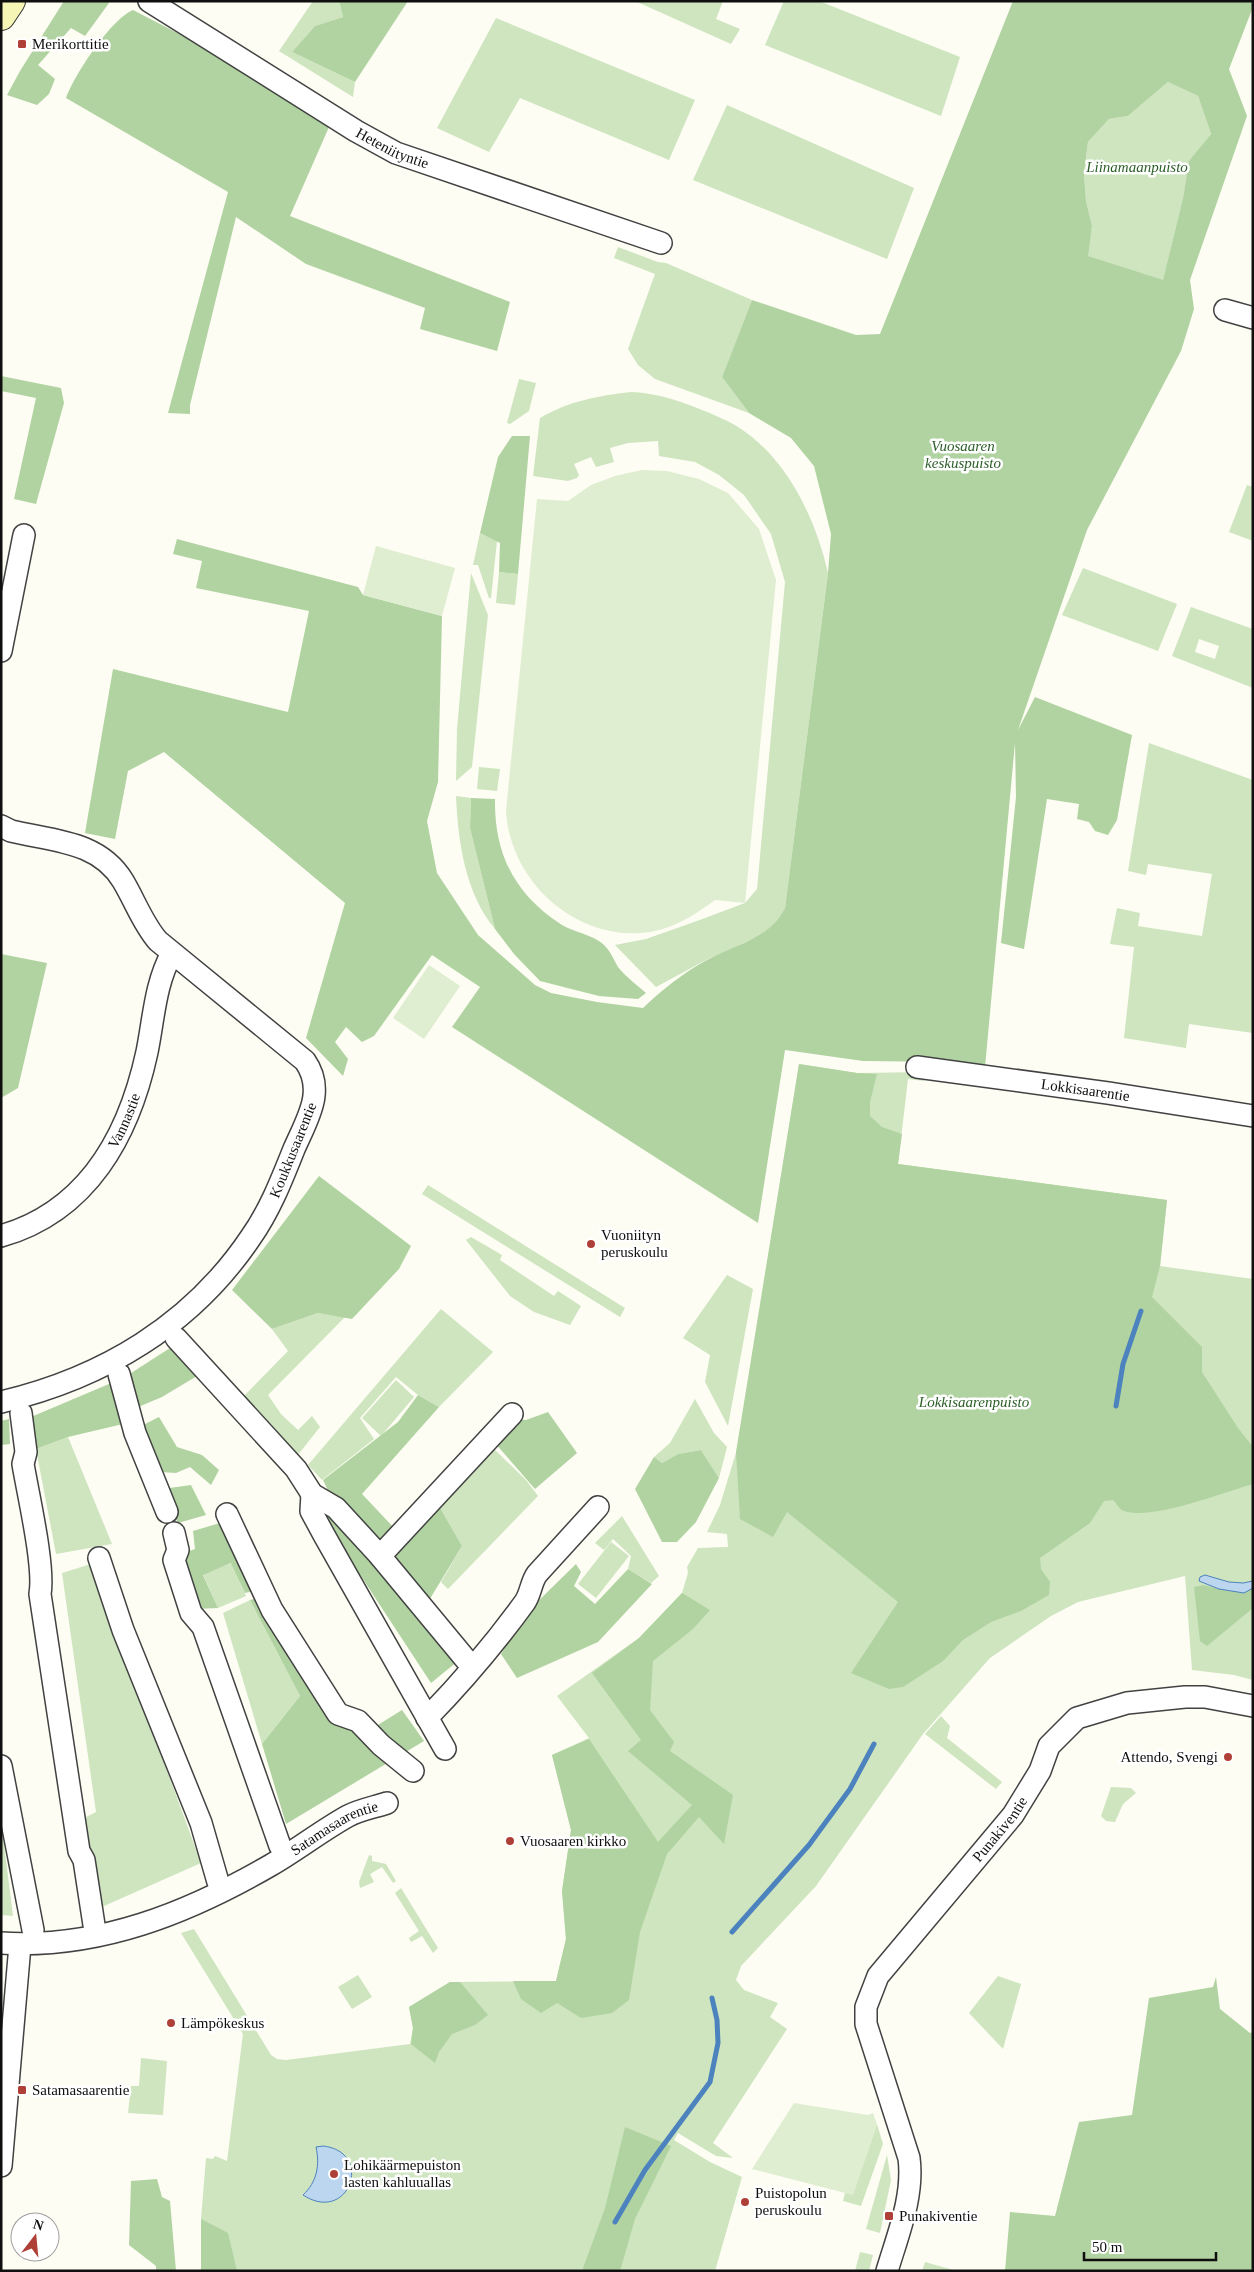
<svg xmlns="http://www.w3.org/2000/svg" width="1254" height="2272" font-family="'Times New Roman',serif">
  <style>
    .green { fill: #cee5bf; fill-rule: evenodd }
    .forest { fill: #b1d3a1; fill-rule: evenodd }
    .pitch { fill: #dfedd0 }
    .water { fill: #bdd6ef; stroke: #4c82bd }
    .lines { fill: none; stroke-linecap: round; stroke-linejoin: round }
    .stream { stroke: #4c82bd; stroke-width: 5 }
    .street-casing { stroke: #424242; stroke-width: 24 }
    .secondary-casing { stroke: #313131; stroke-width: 30 }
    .street { stroke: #fff; stroke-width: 21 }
    .secondary { stroke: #f5f6b5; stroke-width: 28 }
    .poi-dot { fill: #af4037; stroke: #fff; stroke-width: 2 }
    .labels { text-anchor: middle; stroke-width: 5; stroke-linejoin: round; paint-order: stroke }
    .poi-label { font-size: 15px; fill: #0f0f0f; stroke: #fff; text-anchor: start }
    .street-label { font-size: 15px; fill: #0f0f0f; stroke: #fff }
    .park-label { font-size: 15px; font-style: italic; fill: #2b5f27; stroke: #fff }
  </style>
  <rect width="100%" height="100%" fill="#fdfdf3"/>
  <g class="green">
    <polygon points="313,1 339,1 343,17 315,26 292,52 355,82 353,97 279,51"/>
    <polygon points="635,1 723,1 716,19 740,29 731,44"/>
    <polygon points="784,1 819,1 960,57 941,116 765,45"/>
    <polygon points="496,18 695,100 669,160 520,98 489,152 437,128"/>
    <polygon points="1168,82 1198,96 1211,134 1189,162 1183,198 1163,281 1087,256 1092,226 1086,201 1084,173 1088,142 1109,119 1128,116"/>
    <polygon points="727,105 914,188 887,259 693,180"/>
    <polygon points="618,247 658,262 666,263 752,300 722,377 749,413 655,379 638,365 628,349 655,274 614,258"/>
    <polygon points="519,379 536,383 529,411 510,424 507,423"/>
    <path d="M631,392C655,393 674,399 697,408C712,414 728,420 741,429C788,460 816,520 828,573L785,908L780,919L764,934L708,959L656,987L615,945L646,939L697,921L745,903L757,889L785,582L771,534L744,495L719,475L695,462L659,456L658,441L628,443L610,448L614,462L596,467L591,457L574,464L579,475L577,478L568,481L533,476L540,418C569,401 597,396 631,392Z"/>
    <polygon points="1247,485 1253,487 1253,541 1229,532"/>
    <polygon points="480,533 497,541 491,598 489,598 478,565 473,565"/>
    <polygon points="1083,568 1177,604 1158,651 1062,615"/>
    <polygon points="499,572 518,574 515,605 496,603"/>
    <polygon points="471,573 488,615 472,767 456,781 457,729"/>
    <path d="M1191,607L1253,629V688L1172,656ZM1199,639L1219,646L1215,659L1195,652Z"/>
    <polygon points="1149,743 1253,780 1253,1033 1189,1024 1186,1048 1124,1038 1134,947 1110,944 1117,908 1140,913 1138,926 1202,936 1212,874 1148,864 1146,875 1128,871"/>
    <polygon points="479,767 500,769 497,791 477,789"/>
    <path d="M456,796L471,798L470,828L495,929C465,893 458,841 456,796Z"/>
    <polygon points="799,1064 857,1073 926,1072 924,1081 908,1079 898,1164 1167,1200 1160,1266 1253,1279 1253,1680 1234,1675 1192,1670 1185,1576 1078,1602 1051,1616 990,1658 923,1734 816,1886 741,1966 736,1980 744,1990 778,2003 770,2017 787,2029 713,2143 733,2158 716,2156 678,2133 674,2140 710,2162 742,2177 715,2271 201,2271 201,2219 206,2158 213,2159 215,2156 227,2161 243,2034 181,1933 194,1929 271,2055 277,2059 286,2060 410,2044 413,2028 409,2007 450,1982 556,1981 566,1939 562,1891 571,1830 552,1755 589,1738 557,1696 639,1638 682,1593 688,1573 687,1567 698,1548 728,1547 727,1534 707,1532 720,1505 738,1446"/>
    <polygon points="428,1185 625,1308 620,1317 422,1194"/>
    <polygon points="471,1237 502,1255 500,1260 554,1296 558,1291 581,1306 570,1325 534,1312 510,1296 466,1240"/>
    <polygon points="727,1275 753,1289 728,1426 705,1382 710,1355 683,1338"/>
    <polygon points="441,1309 493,1352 439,1407 418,1395 396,1377 360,1418 374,1439 322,1480 308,1465"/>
    <polygon points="318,1313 345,1317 268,1395 281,1414 298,1430 312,1416 320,1427 297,1456 240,1400 288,1351 272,1329"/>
    <polygon points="396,1380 414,1397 381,1436 362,1418"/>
    <polygon points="695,1399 714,1433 727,1447 719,1478 701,1450 678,1454 662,1463 654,1457 670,1443"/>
    <polygon points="68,1437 112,1544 56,1554 36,1449"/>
    <polygon points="489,1444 526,1480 538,1496 448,1589 441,1582 462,1546 439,1506"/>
    <polygon points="622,1516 659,1576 651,1583 628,1569 631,1556 613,1539 604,1550 595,1543"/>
    <polygon points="611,1542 629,1556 596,1598 578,1584"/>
    <polygon points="232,1563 246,1596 218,1608 203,1574"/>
    <polygon points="91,1564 201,1863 95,1910 82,1819 96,1812 62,1573"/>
    <polygon points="250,1600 300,1696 262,1744 223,1613"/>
    <polygon points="941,1716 950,1726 947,1738 1002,1782 996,1789 925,1734"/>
    <polygon points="1111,1787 1131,1788 1136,1793 1123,1804 1115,1822 1106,1821 1101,1816"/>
    <polygon points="1,1820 13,1916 1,1915"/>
    <polygon points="369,1855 372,1856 372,1861 386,1864 396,1881 393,1883 382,1867 370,1874 374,1882 360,1888 359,1882"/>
    <polygon points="401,1888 438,1948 433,1953 422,1936 411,1942 409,1938 419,1931 395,1893"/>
    <polygon points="358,1975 372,1997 352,2009 338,1987"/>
    <polygon points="998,1976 1021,1984 1003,2049 969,2013"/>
    <polygon points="141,2058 167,2061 163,2115 128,2113 131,2086 139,2086"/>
    <polygon points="877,2124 883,2144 861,2206 843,2201 845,2193 853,2194"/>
    <polygon points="887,2155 891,2180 880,2233 866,2229"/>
    <polygon points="860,2252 873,2255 869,2271 855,2271"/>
    <polygon points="925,2262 957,2271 922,2271"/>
  </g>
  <g class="forest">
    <polygon points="64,1 107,1 109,3 85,36 71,28 38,65 55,79 49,94 37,105 7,95 20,71"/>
    <polygon points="339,1 408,1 355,82 292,52 315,26 343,17"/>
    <path d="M1013,1H1253V7L1229,69L1247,116L1190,280L1194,309L1181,351L1087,530L1018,730L1035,697L1132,735L1117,820L1108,835L1095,831L1089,822L1077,819L1079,804L1047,799L1024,949L1001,943L1016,797L1015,743L985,1067L953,1062L863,1061L785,1050L758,1223L452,1027L480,987L432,955L374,1036L362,1042L346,1027L335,1042L348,1059L343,1076L306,1038L345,903L164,752L128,771L115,839L85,833L113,669L288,712L309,611L196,588L202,561L173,554L177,539L358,587L363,595L442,616L438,782L427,821L437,873L478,935L535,985L551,993L597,1002L643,1008C663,989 683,973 707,960C736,944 770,939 785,908L828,573L831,534L814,466L791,438L749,413L722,377L752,300L856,335L880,334ZM1168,82L1198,96L1211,134L1189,161L1183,198L1163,280L1088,256L1092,226L1086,201L1084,173L1088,142L1109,119L1128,116Z"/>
    <path d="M133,10L191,40L329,127L290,216L510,302L497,351L420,329L425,308L306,264L236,217L190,405V414L168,413L228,192L66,98C75,74 111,19 133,10Z"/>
    <polygon points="1,376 61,388 64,403 36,504 14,499 36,398 1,391"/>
    <polygon points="512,436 530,436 518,574 499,572 500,543 480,533 498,457"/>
    <path d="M471,798L495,799C494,854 515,895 562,925C574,932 593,935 603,944C610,950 614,960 618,967C626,977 637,985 646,993L638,999L599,996L540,981L514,954L495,929L470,828Z"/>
    <polygon points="1,954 47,963 18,1088 1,1098"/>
    <path d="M799,1064L857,1073L877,1074L870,1102V1116L882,1127L902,1134L898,1164L1167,1200L1160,1266L1152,1297L1202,1347V1372L1238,1428L1253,1447V1484C1224,1492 1151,1521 1124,1511C1120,1510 1117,1504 1113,1500L1104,1501L1090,1523L1040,1558L1041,1569L1050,1582L1049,1595L1021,1611L991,1622L963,1640L943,1661L903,1687L889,1689L851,1673L898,1602L787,1512L773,1537L740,1519L736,1452Z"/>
    <polygon points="319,1176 411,1246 399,1269 352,1319 318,1313 272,1329 232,1290"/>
    <polygon points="170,1348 197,1376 162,1397 131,1410 125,1377"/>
    <polygon points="116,1381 123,1424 68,1437 36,1449 31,1417"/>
    <polygon points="418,1395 439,1407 362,1494 396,1530 379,1547 333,1501 323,1480 398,1422"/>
    <polygon points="548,1412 577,1453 535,1489 495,1443 511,1419 526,1420"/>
    <polygon points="159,1417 177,1447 202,1455 219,1470 211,1485 190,1467 176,1473 160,1472 143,1425"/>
    <polygon points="9,1419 10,1444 1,1445 1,1421"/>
    <polygon points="701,1450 719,1478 696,1522 677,1542 662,1542 635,1489 654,1457 662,1463 678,1454"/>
    <polygon points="191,1485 206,1515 178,1523 162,1489"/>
    <polygon points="315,1506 325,1506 458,1661 431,1683"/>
    <polygon points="439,1506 462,1546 428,1602 390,1555"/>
    <polygon points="220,1523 258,1590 245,1593 231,1563 203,1575 218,1608 195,1609 178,1555 195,1549 193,1531"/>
    <polygon points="576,1564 581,1572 574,1586 595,1604 628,1569 652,1584 598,1642 517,1678 501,1654 529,1610"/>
    <polygon points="1204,1585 1219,1589 1253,1588 1253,1608 1207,1646 1200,1641 1194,1587"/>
    <polygon points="682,1593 710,1610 693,1629 653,1661 650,1710 674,1742 670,1751 733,1795 724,1844 699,1817 667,1854 640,1932 629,2000 612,2013 581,2018 557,2003 541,2013 521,1999 513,1981 556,1981 566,1939 562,1891 571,1830 552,1755 589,1739 658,1842 692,1805 628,1751 641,1740 592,1673 639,1638"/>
    <polygon points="261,1597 316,1696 373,1728 402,1710 424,1741 286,1824 262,1744 300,1696 250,1600"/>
    <polygon points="1216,1977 1220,2009 1250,2033 1253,2032 1253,2271 1005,2271 1010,2212 1055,2216 1079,2122 1132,2115 1149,1998 1213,1987"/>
    <polygon points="450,1982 460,1982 488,2015 475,2025 452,2034 439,2052 435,2063 411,2044 413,2028 409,2007"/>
    <polygon points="625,2127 671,2146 635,2219 620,2271 582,2271 605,2208"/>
    <polygon points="157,2179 162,2197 170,2201 176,2271 156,2271 156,2266 129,2245 131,2181"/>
    <polygon points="201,2219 228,2233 237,2271 201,2271"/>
  </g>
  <g class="pitch">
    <path d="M642,470L667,471L699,479L728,493L759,529L776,580L745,903L715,900C696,914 675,928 650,932C577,943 510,882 506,811L537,499L568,501L591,485L615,476Z"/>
    <polygon points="376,546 455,568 442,616 363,595"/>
    <polygon points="429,965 460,986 424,1039 393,1018"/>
    <polygon points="794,2103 868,2115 873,2113 877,2124 853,2195 752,2169"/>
  </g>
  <g class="water">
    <polygon points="1205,1575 1229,1582 1243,1583 1253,1581 1253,1588 1244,1593 1219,1589 1199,1581 1200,1577"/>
    <path d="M323,2146C375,2152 349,2225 303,2195C317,2182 320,2165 316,2147Z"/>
  </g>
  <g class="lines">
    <g class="stream">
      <polyline points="1116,1406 1123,1364 1141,1311"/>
      <polyline points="732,1932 809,1845 850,1789 874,1744"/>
      <polyline points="615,2222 645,2170 710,2082 718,2043 717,2020 712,1998"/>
    </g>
    <g class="street-casing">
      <g id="street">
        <path id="s1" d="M149,1L356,131L396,153L661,243"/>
        <polyline points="1225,310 1253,318"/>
        <polyline points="1,651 24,535"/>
        <path d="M1,826L11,831C53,841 99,841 123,881C135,901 143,924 158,941L305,1061C326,1091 307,1119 294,1149C282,1179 270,1210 251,1237C192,1325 103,1378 1,1402"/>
        <path id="s2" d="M917,1067L1108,1093L1253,1116"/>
        <path id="s3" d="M1,1236C88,1211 129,1135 147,1052C154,1017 155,984 172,953"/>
        <polyline points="176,1338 296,1469 312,1494 336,1508 380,1556 472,1667"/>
        <polyline points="119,1374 135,1433 167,1512"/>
        <path d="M21,1413L26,1452L23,1464C28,1494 45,1567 40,1594L79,1851L84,1860L94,1925"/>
        <polyline points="312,1494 311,1511 324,1535 445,1749"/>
        <polyline points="227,1514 272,1610 338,1714 358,1721 381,1745 413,1771"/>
        <polyline points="174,1533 178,1550 174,1560 191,1613 203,1627 280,1846"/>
        <polyline points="380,1556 512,1414"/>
        <polyline points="99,1558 123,1630 201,1823 218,1882"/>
        <path d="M427,1718C462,1682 496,1642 525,1602C531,1593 531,1582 537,1574L598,1507"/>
        <polyline points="1,1766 33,1930"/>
        <path id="s4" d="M1,1943C99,1949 188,1913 271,1865C297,1850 321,1831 348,1816C359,1810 375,1807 387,1803"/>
        <polyline points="1,2166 20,1945"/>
        <path id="s5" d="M887,2271C898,2234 914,2196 909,2158L866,2024V2007L878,1976L1013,1815L1040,1771L1049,1746L1077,1718L1127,1703L1185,1697H1205L1253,1706"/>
      </g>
    </g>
    <g class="secondary-casing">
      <polyline id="secondary" points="1,16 11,1"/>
    </g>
    <use href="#street" class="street"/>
    <use href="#secondary" class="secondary"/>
  </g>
  <g class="poi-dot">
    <rect x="17" y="39" width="10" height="10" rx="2.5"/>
    <circle cx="591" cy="1244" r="5"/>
    <circle cx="1228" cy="1757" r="5"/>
    <circle cx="510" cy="1841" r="5"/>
    <circle cx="171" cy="2023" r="5"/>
    <rect x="17" y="2085" width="10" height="10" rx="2.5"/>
    <circle cx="334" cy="2174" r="5"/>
    <circle cx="745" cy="2202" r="5"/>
    <rect x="884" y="2211" width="10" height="10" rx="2.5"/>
  </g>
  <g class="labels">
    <g class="poi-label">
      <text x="32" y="49">Merikorttitie</text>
      <text x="601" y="1240">Vuoniityn<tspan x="601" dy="17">peruskoulu</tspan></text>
      <text x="1218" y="1762" text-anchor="end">Attendo, Svengi</text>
      <text x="520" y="1846">Vuosaaren kirkko</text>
      <text x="181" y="2028">Lämpökeskus</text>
      <text x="32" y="2095">Satamasaarentie</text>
      <text x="344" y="2170">Lohikäärmepuiston<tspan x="344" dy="17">lasten kahluuallas</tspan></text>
      <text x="755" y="2198">Puistopolun<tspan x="755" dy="17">peruskoulu</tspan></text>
      <text x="899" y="2221">Punakiventie</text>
    </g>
    <g class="street-label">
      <text dy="5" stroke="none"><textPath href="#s1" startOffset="285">Heteniityntie</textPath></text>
      <text dy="5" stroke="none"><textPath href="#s2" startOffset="170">Lokkisaarentie</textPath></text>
      <text dy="5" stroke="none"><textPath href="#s3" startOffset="175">Vannastie</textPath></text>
      <text transform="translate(293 1150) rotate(-68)" y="5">Koukkusaarentie</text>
      <text dy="5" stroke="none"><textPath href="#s4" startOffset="359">Satamasaarentie</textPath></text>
      <text dy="5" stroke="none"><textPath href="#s5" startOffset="498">Punakiventie</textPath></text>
    </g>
    <g class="park-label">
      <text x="1137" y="172">Liinamaanpuisto</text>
      <text x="963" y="451">Vuosaaren<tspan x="963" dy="17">keskuspuisto</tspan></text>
      <text x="974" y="1407">Lokkisaarenpuisto</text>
    </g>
  </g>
  <rect width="1254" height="2272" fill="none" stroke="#0f0f0f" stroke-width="5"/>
  <g transform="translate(35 2237) rotate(16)"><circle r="24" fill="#ffffff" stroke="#9f9f9f"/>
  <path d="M0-4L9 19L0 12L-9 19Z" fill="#af4037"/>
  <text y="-8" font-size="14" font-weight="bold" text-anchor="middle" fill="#0f0f0f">N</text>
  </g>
  <path d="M1084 2252v8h132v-8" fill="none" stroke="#0f0f0f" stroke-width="2.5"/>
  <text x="1092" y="2252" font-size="15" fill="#0f0f0f" stroke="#ffffff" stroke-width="4" paint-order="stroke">50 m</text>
</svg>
